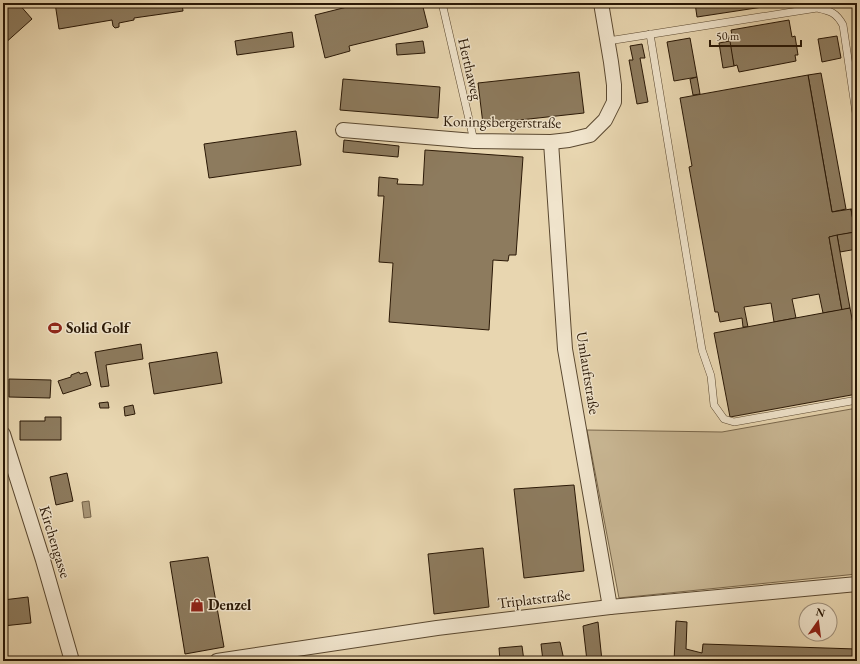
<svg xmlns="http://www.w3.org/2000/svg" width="860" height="664" font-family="'EB Garamond',serif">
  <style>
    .green { fill: #c8b693; stroke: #79674c }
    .water { fill: #a79576; stroke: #756349 }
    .building { fill: #8d7b5e; stroke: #2a1806 }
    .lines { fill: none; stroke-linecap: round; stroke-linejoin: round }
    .lane-casing { stroke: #5a4830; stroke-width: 8 }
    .street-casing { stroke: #5a4830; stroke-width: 16 }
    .lane { stroke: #f0e4cc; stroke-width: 7 }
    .street { stroke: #f0e4cc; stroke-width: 14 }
    .labels { text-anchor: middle; stroke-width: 3; stroke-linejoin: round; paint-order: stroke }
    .street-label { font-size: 15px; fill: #2a1806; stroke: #f0e4cc }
    .poi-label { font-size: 15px; font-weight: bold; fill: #2a1806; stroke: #f0e4cc; text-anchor: start }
  </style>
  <rect width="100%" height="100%" fill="#e8d6b0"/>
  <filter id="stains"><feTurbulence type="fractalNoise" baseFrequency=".005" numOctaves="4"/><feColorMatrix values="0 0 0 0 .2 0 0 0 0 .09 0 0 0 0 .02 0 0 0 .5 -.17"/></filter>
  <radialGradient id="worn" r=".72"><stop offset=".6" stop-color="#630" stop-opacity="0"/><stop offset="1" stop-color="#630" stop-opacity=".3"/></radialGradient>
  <polygon class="green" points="857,408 857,574 619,598 587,430 722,432"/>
  <polygon class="water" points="89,501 91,517 84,518 82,502"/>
  <g class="building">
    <polygon points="13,3 18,3 32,19 3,45 3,12"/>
    <polygon points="55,3 182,3 183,11 134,18 134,20 119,23 119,27 115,28 113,26 112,20 59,29"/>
    <polygon points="363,3 422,3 428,27 349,46 350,51 325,58 315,15"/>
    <polygon points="695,3 789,3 697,17"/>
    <polygon points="789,20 792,37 795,36 798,55 795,55 796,61 739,72 737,65 734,66 728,36 732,35 731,30"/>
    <polygon points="292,32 294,47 237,55 235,41"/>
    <polygon points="837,36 841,58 822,62 818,39"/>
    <polygon points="690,38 697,77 674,81 667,42"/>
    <polygon points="423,41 425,53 397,55 396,44"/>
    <polygon points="730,41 734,66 723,68 719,43"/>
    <polygon points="642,44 645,58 640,58 648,102 637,104 629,60 633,60 630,46"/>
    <polygon points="579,72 584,113 483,124 478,83"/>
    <polygon points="821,73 846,209 832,212 808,75"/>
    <polygon points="808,75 832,212 851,209 855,232 829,237 842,310 823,313 819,294 792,299 796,318 774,322 771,303 744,307 748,327 743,327 742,318 720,322 718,312 715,312 689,167 692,166 680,98"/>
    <polygon points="697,77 700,94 693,95 690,79"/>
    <polygon points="343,79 440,87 438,118 340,110"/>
    <polygon points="296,131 301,165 209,178 204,144"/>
    <polygon points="344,140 399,146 398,157 343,152"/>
    <polygon points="425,150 523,157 516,255 509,255 508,261 493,260 489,330 389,322 393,263 379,262 384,196 378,196 379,177 398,179 397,184 423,185"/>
    <polygon points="851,209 857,210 857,249 840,252 837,235 855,232"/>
    <polygon points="837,235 850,308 842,310 829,237"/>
    <polygon points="850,308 857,345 857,394 730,417 714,333"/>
    <polygon points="141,344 143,359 106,365 109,386 101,387 95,352"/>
    <polygon points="217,352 222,383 154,394 149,363"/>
    <polygon points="79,372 80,374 87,372 91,385 63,394 58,381 71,377 71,375"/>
    <polygon points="9,379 51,380 50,398 9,397"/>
    <polygon points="108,402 109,408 100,408 99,403"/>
    <polygon points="133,405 135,414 125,416 124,407"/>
    <polygon points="45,417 61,417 61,440 20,440 20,421 45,421"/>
    <polygon points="67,473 73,501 56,505 50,477"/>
    <polygon points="574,485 584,571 524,578 514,489"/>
    <polygon points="483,548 489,607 434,614 428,554"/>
    <polygon points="208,557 224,647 185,654 170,562"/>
    <polygon points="28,597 31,623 3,626 3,600"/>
    <polygon points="676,621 687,622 686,649 702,653 703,644 856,649 855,661 674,661"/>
    <polygon points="598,622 602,661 587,661 583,626"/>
    <polygon points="560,642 564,660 577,659 577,661 543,661 541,644"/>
    <polygon points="522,646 524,661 500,661 499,648"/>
  </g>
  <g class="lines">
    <g class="lane-casing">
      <g id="lane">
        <polyline points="442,3 474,141"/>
        <polyline points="650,34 702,350 711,376 714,405 724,419 734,422 857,400"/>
        <path d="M608,41L817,8C830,11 836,12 843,25L857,120"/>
      </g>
    </g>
    <g class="street-casing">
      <g id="street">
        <polyline points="343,130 474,141 551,142 569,140 590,135 605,120 614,102 614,85 611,62 601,3"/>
        <polyline points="551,142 565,349 610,607"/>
        <polyline points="3,434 43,560 72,661"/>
        <polyline points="217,661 437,628 610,607 857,584"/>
      </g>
    </g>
    <use href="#lane" class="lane"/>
    <use href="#street" class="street"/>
  </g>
  <defs>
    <g id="stadium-bare" transform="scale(1.08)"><path d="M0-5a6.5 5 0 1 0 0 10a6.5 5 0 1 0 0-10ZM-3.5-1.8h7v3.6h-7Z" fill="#8f2418" stroke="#f0e4cc" stroke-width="2.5" paint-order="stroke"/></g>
    <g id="shop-bare" transform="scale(1.08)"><path d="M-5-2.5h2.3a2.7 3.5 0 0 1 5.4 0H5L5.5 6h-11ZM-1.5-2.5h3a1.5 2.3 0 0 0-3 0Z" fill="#8f2418" stroke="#f0e4cc" stroke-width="2.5" paint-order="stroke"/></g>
  </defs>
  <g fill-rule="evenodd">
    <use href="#stadium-bare" x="55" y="328"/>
    <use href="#shop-bare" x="197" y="605"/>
  </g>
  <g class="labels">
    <g class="street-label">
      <text transform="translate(470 69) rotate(77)" y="5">Herthaweg</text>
      <text transform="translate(502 122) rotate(1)" y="5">Koningsbergerstraße</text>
      <text transform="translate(588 373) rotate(81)" y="5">Umlauftstraße</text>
      <text transform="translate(55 542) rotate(73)" y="5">Kirchengasse</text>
      <text transform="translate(534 599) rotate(-7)" y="5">Triplatstraße</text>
    </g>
    <g class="poi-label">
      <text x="66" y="333">Solid Golf</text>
      <text x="208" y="610">Denzel</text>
    </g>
  </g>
  <rect width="860" height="664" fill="none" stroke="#e8d6b0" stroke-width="16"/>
  <rect x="4" y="4" width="852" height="656" fill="none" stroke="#2a1806" stroke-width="2"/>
  <rect x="8" y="8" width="844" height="648" fill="none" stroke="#2a1806"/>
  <g transform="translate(818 622) rotate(14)"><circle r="19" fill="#f0e4cc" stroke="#a1927d"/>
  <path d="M0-3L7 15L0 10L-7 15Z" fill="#8f2418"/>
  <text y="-6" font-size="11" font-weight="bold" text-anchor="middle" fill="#2a1806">N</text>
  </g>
  <path d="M710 40v6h91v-6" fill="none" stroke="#2a1806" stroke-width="2"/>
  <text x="716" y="40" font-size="12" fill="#2a1806" stroke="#f0e4cc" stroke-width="3" paint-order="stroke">50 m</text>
  <rect width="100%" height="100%" filter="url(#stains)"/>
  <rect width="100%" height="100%" fill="url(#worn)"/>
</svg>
